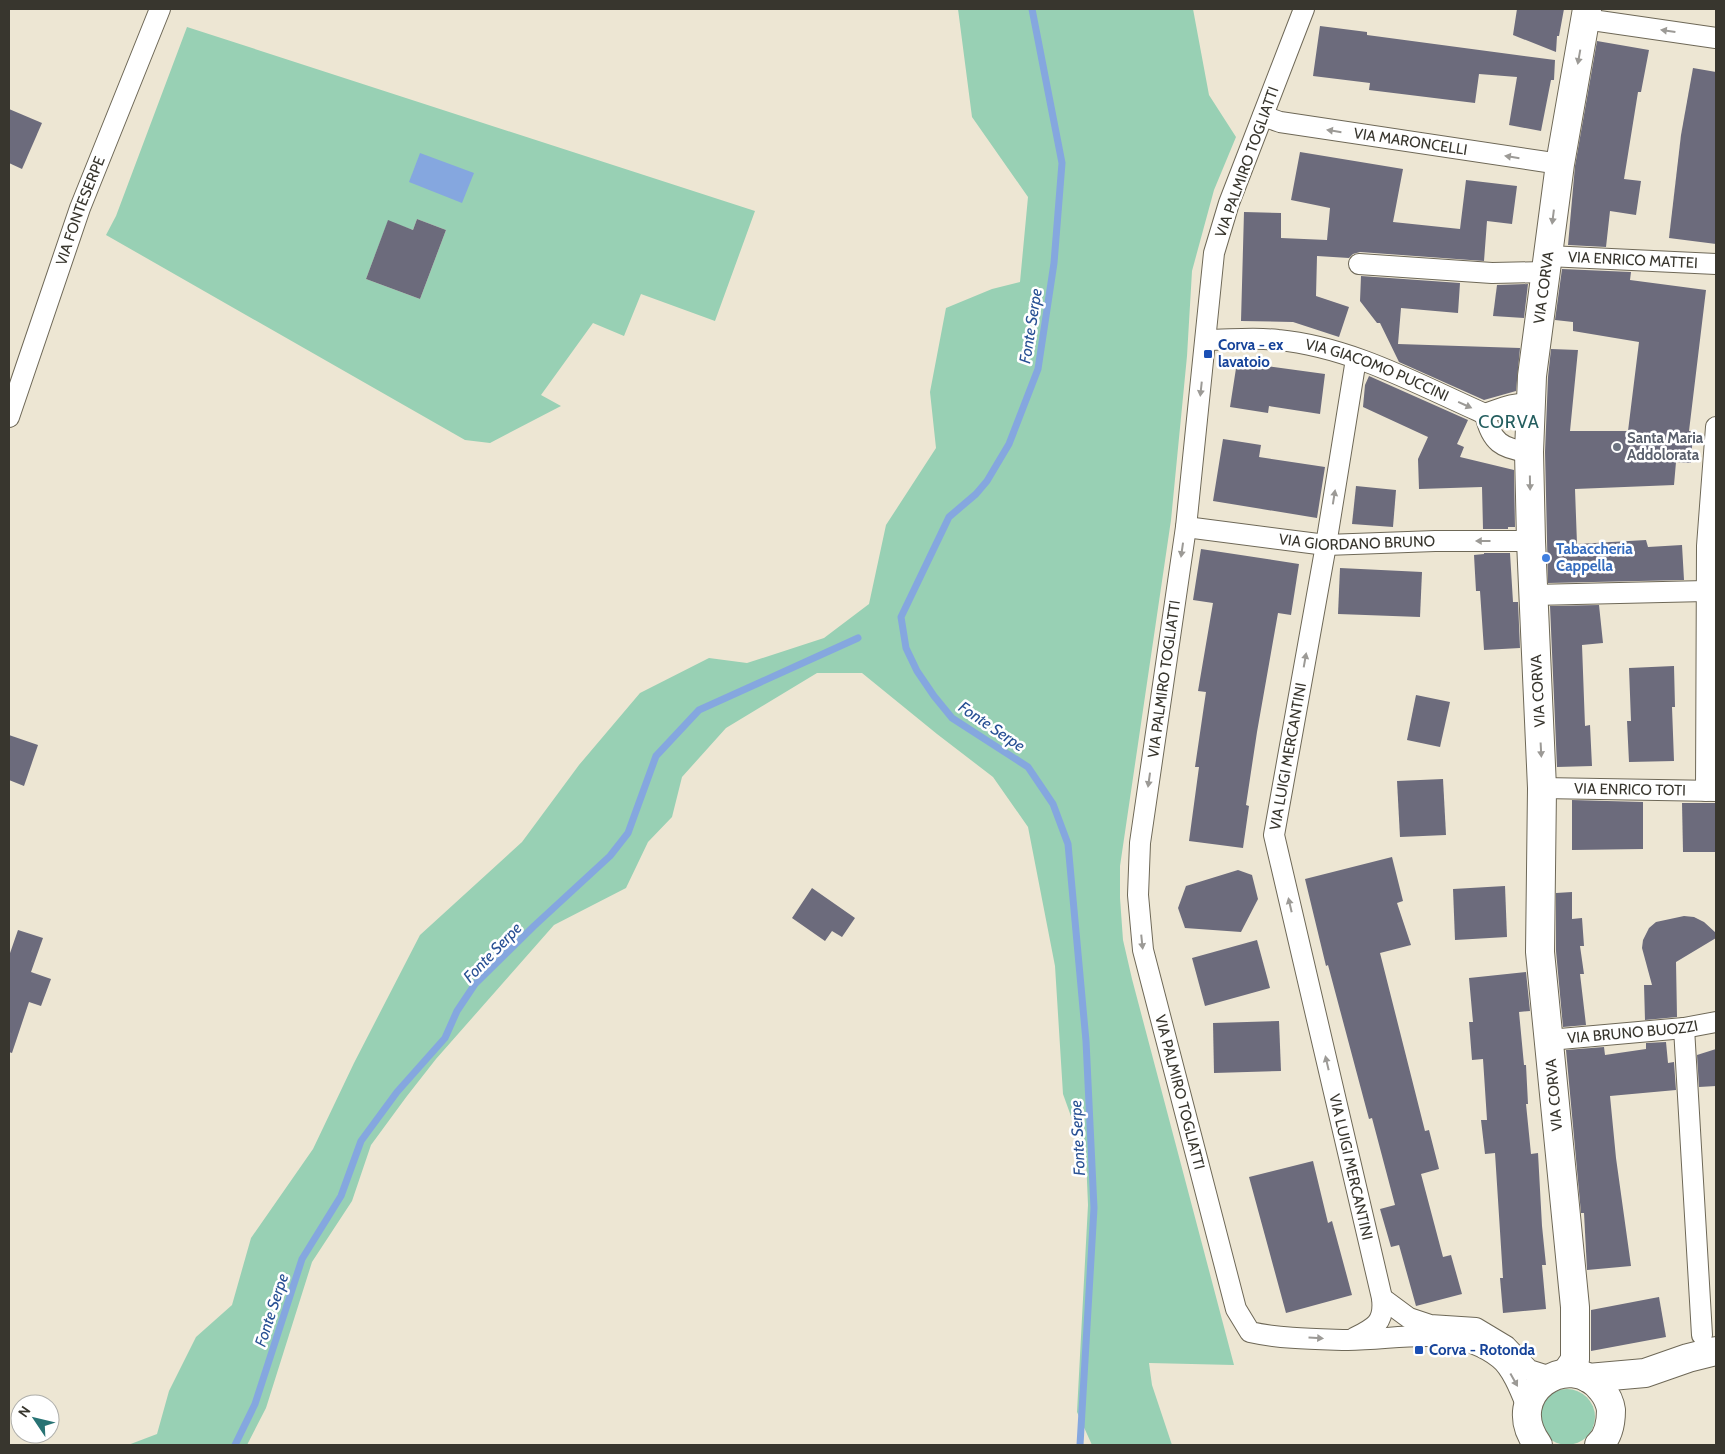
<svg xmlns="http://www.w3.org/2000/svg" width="1725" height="1454" font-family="Cabin,sans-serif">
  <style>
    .green { fill: #98d0b4; fill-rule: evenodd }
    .water { fill: #85a7df }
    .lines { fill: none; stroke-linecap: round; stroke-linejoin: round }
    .stream { stroke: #85a7df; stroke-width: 7 }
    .building { fill: #6c6b7c }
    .street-casing { stroke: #6e6857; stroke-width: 22 }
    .secondary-casing { stroke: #6e6857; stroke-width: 30 }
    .street { stroke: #fff; stroke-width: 20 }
    .secondary { stroke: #fff; stroke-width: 28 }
    .oneway { fill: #9c9a96 }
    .transit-dot { fill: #1a4fb4; stroke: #fff; stroke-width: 2 }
    .worship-dot { fill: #6b7280; stroke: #fff; stroke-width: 2 }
    .shop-dot { fill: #3f7fe0; stroke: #fff; stroke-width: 2 }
    .labels { text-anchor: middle; stroke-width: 5; stroke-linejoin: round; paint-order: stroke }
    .street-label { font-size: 15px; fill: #38362e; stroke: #fff }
    .transit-label { font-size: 15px; font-weight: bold; fill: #164399; stroke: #fff; text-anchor: start }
    .worship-label { font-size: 15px; font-weight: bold; fill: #5b616d; stroke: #fff; text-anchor: start }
    .shop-label { font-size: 15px; font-weight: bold; fill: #366cbe; stroke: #fff; text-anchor: start }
    .water-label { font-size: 16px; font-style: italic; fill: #285094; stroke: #fff }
    .quarter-label { font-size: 18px; letter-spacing: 1px; fill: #245e5f; stroke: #fff }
  </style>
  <rect width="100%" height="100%" fill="#ede6d3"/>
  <g class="green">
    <polygon points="958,9 1193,9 1209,95 1236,137 1214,190 1192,271 1187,356 1171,520 1120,866 1120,898 1123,940 1132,979 1234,1365 1149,1363 1152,1385 1172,1445 1092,1445 1077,1412 1088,1205 1086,1158 1063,1094 1055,966 1028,827 993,777 937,734 862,673 817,673 726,728 682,777 672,817 648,842 626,888 554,925 436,1059 407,1096 371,1145 352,1201 312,1262 266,1408 247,1445 128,1445 157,1434 169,1391 196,1337 232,1305 251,1238 313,1149 354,1063 420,935 522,842 579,765 640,693 709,658 747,663 824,638 869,604 886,525 936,448 930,392 946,308 992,289 1020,282 1028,197 972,117"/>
    <path d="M187,27L755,211L715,321L641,294L624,336L593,323L541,395L561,406L490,443L465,440L106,235L116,216ZM417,219L446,230L420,299L366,279L388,221L413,230Z"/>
    <circle cx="1567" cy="1417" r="28"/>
  </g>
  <polygon class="water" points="420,153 474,173 462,203 409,182"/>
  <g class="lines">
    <g class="stream">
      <polyline points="1032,9 1062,163 1054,263 1038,369 1009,444 987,481 976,494 949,517 901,617 906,648 917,671 934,696 952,718 1028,767 1053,804 1068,844 1086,1041 1094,1208 1080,1445"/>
      <polyline points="235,1445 255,1404 302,1259 341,1196 361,1141 397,1092 445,1038 457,1011 475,984 534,926 610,856 628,833 656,756 699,710 858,638"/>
    </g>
  </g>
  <g class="building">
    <polygon points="1517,9 1564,9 1559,36 1557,36 1556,52 1513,35"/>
    <polygon points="1320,26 1367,32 1367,35 1555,60 1554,80 1551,80 1541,131 1509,125 1517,77 1479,74 1475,103 1369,90 1370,83 1313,76"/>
    <polygon points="1597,41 1649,50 1641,92 1638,92 1624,179 1641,181 1636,215 1610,211 1606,247 1568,245 1575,166"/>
    <polygon points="1693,68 1716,72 1716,244 1669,238 1681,135"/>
    <polygon points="9,109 42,123 22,169 9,163"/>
    <polygon points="1300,152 1403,169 1393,222 1460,229 1466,180 1517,186 1512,224 1487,221 1484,261 1360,252 1353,254 1349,258 1317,256 1316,296 1349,307 1339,337 1293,322 1241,321 1244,212 1281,213 1281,238 1327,240 1330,208 1291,200"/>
    <polygon points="417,219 446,230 420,299 366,279 388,220 413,230"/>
    <polygon points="1562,269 1631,272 1630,280 1706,290 1689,431 1693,431 1691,463 1676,462 1674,485 1575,489 1577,544 1646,540 1648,547 1682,545 1684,580 1548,583 1545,452 1548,377 1551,349 1578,350 1570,431 1628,431 1639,342 1573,331 1573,322 1555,320"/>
    <polygon points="1361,276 1460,283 1458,313 1401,308 1398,344 1520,348 1516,391 1484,400 1399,362 1380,323 1377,323 1360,301"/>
    <polygon points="1528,284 1524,318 1493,316 1497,285"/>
    <polygon points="1237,362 1325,374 1320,414 1269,406 1268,413 1230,407"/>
    <polygon points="1369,376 1468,420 1457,444 1464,447 1460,457 1514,470 1515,527 1508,527 1508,529 1483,529 1482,487 1419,489 1418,459 1428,437 1363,407 1365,385"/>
    <polygon points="1223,439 1261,445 1259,457 1325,467 1317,518 1213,501"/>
    <polygon points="1356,486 1396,490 1393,527 1352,524"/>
    <polygon points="1201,549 1299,564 1291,615 1278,613 1257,732 1246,805 1249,806 1243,848 1189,841 1199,767 1195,767 1206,692 1198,691 1213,603 1193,600"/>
    <polygon points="1484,553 1510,553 1513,602 1518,602 1520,648 1484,650 1480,591 1476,591 1474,555 1484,554"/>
    <polygon points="1340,568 1422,572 1420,617 1338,614"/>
    <polygon points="1599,605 1603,643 1582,645 1585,726 1590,725 1592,766 1557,767 1550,606"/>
    <polygon points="1674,666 1675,707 1672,707 1674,761 1629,762 1627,721 1631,721 1629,668"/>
    <polygon points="1416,695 1450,702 1440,747 1407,740"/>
    <polygon points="9,735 38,745 24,786 9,780"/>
    <polygon points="1443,779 1446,835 1400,837 1397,781"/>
    <polygon points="1572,800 1643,802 1643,849 1572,850"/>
    <polygon points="1682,803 1716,803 1716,852 1683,852"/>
    <polygon points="1392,857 1403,901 1397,903 1411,945 1380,953 1425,1131 1429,1130 1439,1169 1421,1174 1443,1257 1451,1255 1462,1294 1416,1306 1399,1245 1391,1247 1380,1209 1395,1205 1372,1118 1369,1119 1328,965 1326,966 1305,879"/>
    <polygon points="1238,870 1252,875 1258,899 1241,932 1185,928 1178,908 1186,886"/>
    <polygon points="1505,886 1507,937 1455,940 1453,889"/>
    <polygon points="812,888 855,918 842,937 832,931 825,941 792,918"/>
    <polygon points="1572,892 1572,919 1582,918 1584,946 1580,946 1584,974 1580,974 1586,1025 1563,1027 1556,951 1556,893"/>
    <polygon points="1684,916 1694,917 1704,922 1716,933 1716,938 1676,962 1677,1017 1645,1020 1644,985 1652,985 1642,948 1643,940 1649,928 1656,922"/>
    <polygon points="18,930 43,938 31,972 51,979 41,1006 29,1002 12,1053 9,1052 9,956"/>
    <polygon points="1257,940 1270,988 1205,1006 1192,958"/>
    <polygon points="1526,972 1530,1011 1519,1012 1524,1065 1526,1065 1528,1104 1526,1104 1531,1154 1538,1153 1542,1226 1546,1265 1542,1265 1546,1309 1503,1313 1500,1278 1503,1278 1495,1153 1485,1154 1481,1120 1487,1120 1483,1059 1472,1060 1469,1022 1473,1022 1469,978"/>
    <polygon points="1279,1021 1281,1071 1214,1073 1213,1023"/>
    <polygon points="1666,1042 1668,1063 1674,1062 1676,1090 1610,1096 1616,1158 1631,1266 1587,1270 1584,1213 1581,1213 1566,1050 1604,1047 1605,1055 1646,1049 1646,1043"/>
    <polygon points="1716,1049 1716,1086 1699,1087 1697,1055"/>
    <polygon points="1313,1161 1328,1223 1332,1221 1352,1295 1286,1313 1249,1177"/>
    <polygon points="1659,1297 1666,1337 1591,1351 1591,1310"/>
  </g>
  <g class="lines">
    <g class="street-casing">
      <g id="street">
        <path id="s1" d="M1304,9L1229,203L1214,253L1186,527L1140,843L1138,895L1143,950L1236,1309L1250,1332C1281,1339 1316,1339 1348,1340C1401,1340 1453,1323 1499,1358C1512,1368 1521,1392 1527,1407"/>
        <polyline points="1585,19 1716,38"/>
        <path id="s2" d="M1263,116L1280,122L1560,164"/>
        <path id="s3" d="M1548,256L1716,264"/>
        <polyline points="1359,264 1492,273 1546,272"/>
        <path id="s4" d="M1206,340C1230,340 1254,337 1278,340C1352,347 1419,385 1485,414"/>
        <path d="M1485,414C1491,442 1502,449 1529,452"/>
        <path d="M1485,414C1500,409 1514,402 1530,404"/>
        <path id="s5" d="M9,417L80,208L160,9"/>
        <path id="s6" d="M1186,527L1326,545L1435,541H1531"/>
        <polyline points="1533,595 1706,591"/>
        <path id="s7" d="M1542,788L1716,791"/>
        <polyline points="1706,791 1707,546 1716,427"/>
        <polyline points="1684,1028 1702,1335"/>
        <path id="s8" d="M1549,1040L1684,1028L1716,1022"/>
        <polyline points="1382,1298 1409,1318 1430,1325 1476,1328 1506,1346 1529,1370 1551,1377"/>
        <path id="s9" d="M1354,1338C1374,1328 1385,1323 1382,1298L1274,835L1326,545L1356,359"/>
      </g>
    </g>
    <g class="secondary-casing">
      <g id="secondary">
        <path id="s10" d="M1566,1373L1575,1360V1307L1540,952L1542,788L1531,541L1529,452L1532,376L1560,164L1587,9"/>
        <polyline points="1588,1378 1645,1373 1688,1358 1716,1351"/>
        <path d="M1538,1445C1500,1394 1569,1347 1602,1390C1607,1396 1610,1403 1611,1410C1611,1423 1609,1436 1599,1445"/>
      </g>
    </g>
    <use href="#street" class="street"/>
    <use href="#secondary" class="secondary"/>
  </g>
  <defs><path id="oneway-solid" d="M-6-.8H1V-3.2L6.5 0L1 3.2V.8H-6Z" transform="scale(1.25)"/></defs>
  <g class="oneway">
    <use href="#oneway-solid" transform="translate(1668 31) rotate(-172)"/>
    <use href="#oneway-solid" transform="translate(1579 57) rotate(100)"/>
    <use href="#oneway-solid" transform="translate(1334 131) rotate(-171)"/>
    <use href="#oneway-solid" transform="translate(1512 157) rotate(-171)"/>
    <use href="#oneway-solid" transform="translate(1553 217) rotate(97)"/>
    <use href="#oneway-solid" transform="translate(1201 389) rotate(96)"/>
    <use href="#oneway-solid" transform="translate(1465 405) rotate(24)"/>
    <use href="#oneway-solid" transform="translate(1530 483) rotate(89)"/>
    <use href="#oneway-solid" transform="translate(1334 497) rotate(-81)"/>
    <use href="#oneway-solid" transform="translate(1483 541) rotate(-180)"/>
    <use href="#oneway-solid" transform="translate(1182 550) rotate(98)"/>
    <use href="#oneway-solid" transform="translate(1305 660) rotate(-80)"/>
    <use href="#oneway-solid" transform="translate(1541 750) rotate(87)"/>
    <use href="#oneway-solid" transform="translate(1149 780) rotate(98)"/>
    <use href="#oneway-solid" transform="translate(1290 905) rotate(-103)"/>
    <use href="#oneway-solid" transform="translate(1142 942) rotate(84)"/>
    <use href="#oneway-solid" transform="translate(1327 1063) rotate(-103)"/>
    <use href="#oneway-solid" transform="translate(1316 1338) rotate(3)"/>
    <use href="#oneway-solid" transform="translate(1514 1380) rotate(61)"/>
  </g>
  <g class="transit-dot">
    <rect x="1203" y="349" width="10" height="10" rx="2.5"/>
    <rect x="1414" y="1345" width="10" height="10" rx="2.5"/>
  </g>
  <circle class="worship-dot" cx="1617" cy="447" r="5"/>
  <circle class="shop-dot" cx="1546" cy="558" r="5"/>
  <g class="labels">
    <g class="street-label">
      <text dy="5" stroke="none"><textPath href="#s2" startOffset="150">VIA MARONCELLI</textPath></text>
      <text transform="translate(1247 162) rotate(-70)" y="5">VIA PALMIRO TOGLIATTI</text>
      <text dy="5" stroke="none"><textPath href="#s5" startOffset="218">VIA FONTESERPE</textPath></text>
      <text dy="5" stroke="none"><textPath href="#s3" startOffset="85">VIA ENRICO MATTEI</textPath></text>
      <text dy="5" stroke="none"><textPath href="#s10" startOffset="1091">VIA CORVA</textPath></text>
      <text dy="5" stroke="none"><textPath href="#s4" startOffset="176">VIA GIACOMO PUCCINI</textPath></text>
      <text dy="5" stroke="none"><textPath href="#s6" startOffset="172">VIA GIORDANO BRUNO</textPath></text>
      <text transform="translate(1164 679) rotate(-82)" y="5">VIA PALMIRO TOGLIATTI</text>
      <text transform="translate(1538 691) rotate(-93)" y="5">VIA CORVA</text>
      <text dy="5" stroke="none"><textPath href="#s9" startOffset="609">VIA LUIGI MERCANTINI</textPath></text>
      <text dy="5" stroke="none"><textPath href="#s7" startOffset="88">VIA ENRICO TOTI</textPath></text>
      <text dy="5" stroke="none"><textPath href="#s8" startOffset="84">VIA BRUNO BUOZZI</textPath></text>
      <text dy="5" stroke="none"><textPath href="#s1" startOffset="1109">VIA PALMIRO TOGLIATTI</textPath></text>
      <text transform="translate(1554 1095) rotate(-95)" y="5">VIA CORVA</text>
      <text transform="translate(1351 1167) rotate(77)" y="5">VIA LUIGI MERCANTINI</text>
    </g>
    <g class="transit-label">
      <text x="1218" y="350">Corva - ex<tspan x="1218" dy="17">lavatoio</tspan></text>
      <text x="1429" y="1355">Corva - Rotonda</text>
    </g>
    <g class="worship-label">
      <text x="1627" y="443">Santa Maria<tspan x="1627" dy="17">Addolorata</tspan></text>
    </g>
    <g class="shop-label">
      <text x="1556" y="554">Tabaccheria<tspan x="1556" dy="17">Cappella</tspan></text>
    </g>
    <g class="water-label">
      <text transform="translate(1030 326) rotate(-81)" y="6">Fonte Serpe</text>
      <text transform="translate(992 726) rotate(34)" y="6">Fonte Serpe</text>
      <text transform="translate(492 952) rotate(-46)" y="6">Fonte Serpe</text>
      <text transform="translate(1077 1138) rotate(-93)" y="6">Fonte Serpe</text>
      <text transform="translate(271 1310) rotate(-72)" y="6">Fonte Serpe</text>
    </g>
    <g class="quarter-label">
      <text x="1509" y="428">CORVA</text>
    </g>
  </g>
  <rect width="1725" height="1454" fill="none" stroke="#38362e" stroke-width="20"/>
  <g transform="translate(35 1419) rotate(305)"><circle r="24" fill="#ffffff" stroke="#afafab"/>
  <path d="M0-4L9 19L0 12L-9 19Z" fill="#287374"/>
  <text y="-8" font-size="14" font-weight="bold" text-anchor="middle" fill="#38362e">N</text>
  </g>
</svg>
